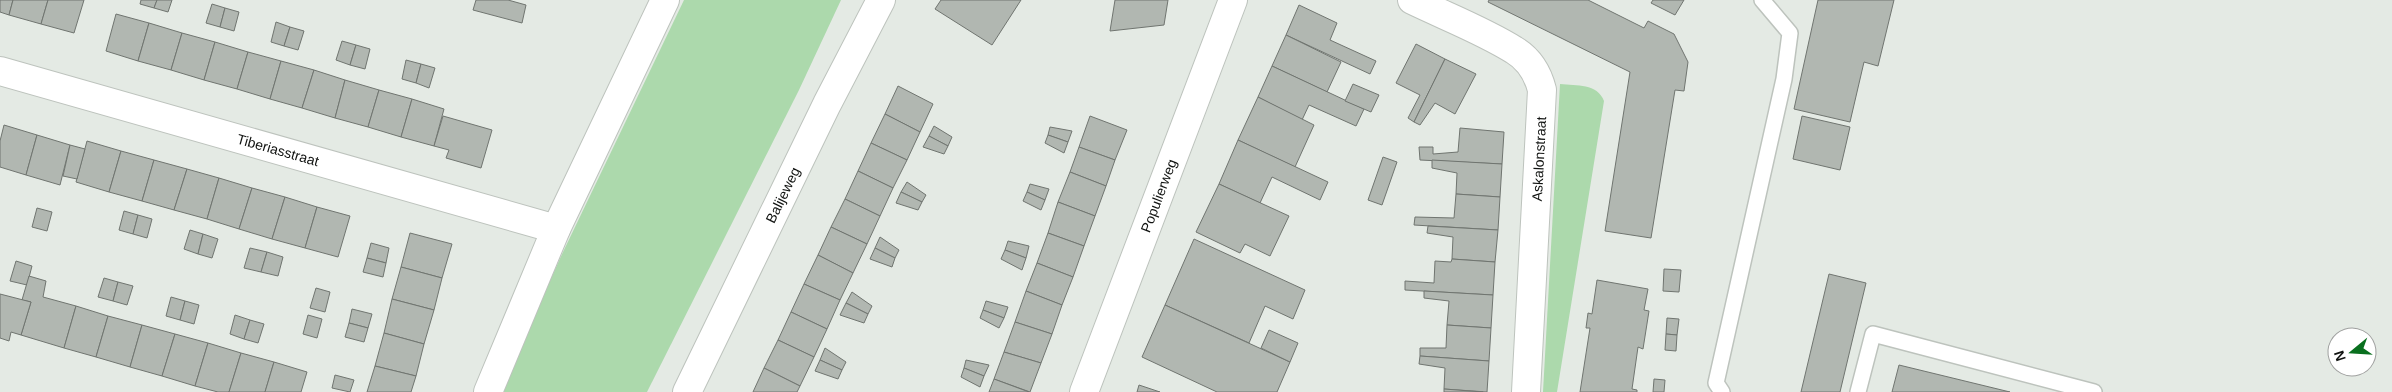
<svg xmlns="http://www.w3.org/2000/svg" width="2392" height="392" font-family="Helvetica,sans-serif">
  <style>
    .green { fill: #acd9ac }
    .building { fill: #b1b7b1; stroke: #707570 }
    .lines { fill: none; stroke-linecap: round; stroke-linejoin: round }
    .service-casing { stroke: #bdc3bd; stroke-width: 18 }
    .minor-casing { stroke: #bdc3bd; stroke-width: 30 }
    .service { stroke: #fff; stroke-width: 15 }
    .minor { stroke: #fff; stroke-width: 28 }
    .labels { text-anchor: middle; stroke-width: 4; stroke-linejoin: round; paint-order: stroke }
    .street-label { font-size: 14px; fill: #101210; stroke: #fff }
  </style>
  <rect width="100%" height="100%" fill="#e4eae4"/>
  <g class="green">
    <polygon points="684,0 841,0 799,90 647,392 499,392 563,252"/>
    <path d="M1560,84C1577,86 1597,83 1604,101L1557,392H1543Z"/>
  </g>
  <g class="building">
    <polygon points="0,0 13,0 9,15 0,12"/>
    <polygon points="13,0 48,0 41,24 9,15"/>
    <polygon points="48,0 84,0 74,33 41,24"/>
    <polygon points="141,0 157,0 154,8 140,4"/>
    <polygon points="157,0 172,0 168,12 154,8"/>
    <polygon points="476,0 508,0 526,5 522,23 473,10"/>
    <polygon points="941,0 1021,0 992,45 935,9"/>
    <polygon points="1115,0 1168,0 1164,25 1110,31"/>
    <polygon points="1489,0 1588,0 1644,28 1648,21 1674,34 1688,62 1684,91 1675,90 1651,238 1605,231 1630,72 1488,2"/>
    <polygon points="1653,0 1684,0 1675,15 1651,3"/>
    <polygon points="1818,0 1894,0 1878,66 1864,62 1850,122 1794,109"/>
    <polygon points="212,4 225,8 220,27 206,23"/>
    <polygon points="1299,5 1337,23 1330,40 1376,61 1370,74 1286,35"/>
    <polygon points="225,8 239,12 234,31 220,27"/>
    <polygon points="116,14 149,23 138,61 106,51"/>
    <polygon points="276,22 290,27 284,46 271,42"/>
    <polygon points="149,23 182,33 171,70 138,61"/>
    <polygon points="290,27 304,31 298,50 284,46"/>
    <polygon points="182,33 215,42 204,80 171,70"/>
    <polygon points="1286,35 1341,62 1327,92 1272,66"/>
    <polygon points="342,41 356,45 350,65 336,60"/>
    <polygon points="215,42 248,52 237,89 204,80"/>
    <polygon points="1416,44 1445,59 1414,122 1408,118 1420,95 1396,83"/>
    <polygon points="356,45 370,49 365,69 350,65"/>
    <polygon points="248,52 281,61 270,99 237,89"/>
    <polygon points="1445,59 1476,74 1455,114 1435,103 1420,125 1414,122"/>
    <polygon points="406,60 421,64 416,83 402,79"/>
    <polygon points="281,61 314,70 302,108 270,99"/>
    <polygon points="421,64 435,68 429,88 416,83"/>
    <polygon points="1272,66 1364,109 1356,126 1309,105 1302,120 1258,97"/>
    <polygon points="314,70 345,80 335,118 302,108"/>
    <polygon points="345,80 379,90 368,127 335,118"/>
    <polygon points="1353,84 1379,95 1371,112 1345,101"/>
    <polygon points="898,86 933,104 920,132 885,114"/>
    <polygon points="379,90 412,99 401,137 368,127"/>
    <polygon points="1258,97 1314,125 1295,167 1238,140"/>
    <polygon points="412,99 444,109 434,146 401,137"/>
    <polygon points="885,114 920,132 907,160 871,143"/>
    <polygon points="443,116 492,130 481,168 446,158 449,150 434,146"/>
    <polygon points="1090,116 1127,130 1115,160 1079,147"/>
    <polygon points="1802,116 1850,127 1840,170 1793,159"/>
    <polygon points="4,125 37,135 26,175 0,167 0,141"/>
    <polygon points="934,126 952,137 948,146 929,136"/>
    <polygon points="1050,127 1072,131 1068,142 1048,135"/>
    <polygon points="1460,128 1504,132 1502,164 1420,160 1419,147 1433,147 1433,154 1458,152"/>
    <polygon points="37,135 70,145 60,185 26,175"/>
    <polygon points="1048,135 1068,142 1064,153 1045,143"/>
    <polygon points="929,136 948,146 944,154 923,147"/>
    <polygon points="1238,140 1328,182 1320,200 1272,177 1260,203 1219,184"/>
    <polygon points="87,141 121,151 109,192 76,182"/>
    <polygon points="871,143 907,160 893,188 858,171"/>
    <polygon points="70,145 85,149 77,179 63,176"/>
    <polygon points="1079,147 1115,160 1106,186 1070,172"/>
    <polygon points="121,151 154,160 142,201 109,192"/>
    <polygon points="1383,157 1397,162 1382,205 1368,200"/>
    <polygon points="154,160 187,169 174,210 142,201"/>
    <polygon points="1432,160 1502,164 1500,197 1456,194 1457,173 1432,168"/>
    <polygon points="187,169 219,178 207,219 174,210"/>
    <polygon points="858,171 893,188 880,216 845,199"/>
    <polygon points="1070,172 1106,186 1095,216 1058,202"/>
    <polygon points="219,178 252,188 239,229 207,219"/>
    <polygon points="907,182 926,195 922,202 901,192"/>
    <polygon points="1030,184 1049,189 1045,200 1027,192"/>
    <polygon points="1219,184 1289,216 1270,256 1245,244 1240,253 1196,232"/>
    <polygon points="252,188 285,197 272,239 239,229"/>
    <polygon points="901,192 922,202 918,210 896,203"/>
    <polygon points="1027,192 1045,200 1041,210 1023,201"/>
    <polygon points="1456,194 1500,197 1498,230 1414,225 1415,217 1454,218"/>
    <polygon points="285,197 317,207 305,248 272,239"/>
    <polygon points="845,199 880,216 867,244 831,227"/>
    <polygon points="1058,202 1095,216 1084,246 1048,233"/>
    <polygon points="317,207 350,216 338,257 305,248"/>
    <polygon points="37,208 52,212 47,231 32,227"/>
    <polygon points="124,211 138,215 133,234 119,230"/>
    <polygon points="138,215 152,219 147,238 133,234"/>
    <polygon points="1428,226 1498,230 1495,262 1452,259 1453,237 1427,233"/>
    <polygon points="831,227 867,244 853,273 818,255"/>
    <polygon points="190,230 203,234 198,254 184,249"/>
    <polygon points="410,233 452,244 442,278 401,267"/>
    <polygon points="1048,233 1084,246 1073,277 1037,263"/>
    <polygon points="203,234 218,239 212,258 198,254"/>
    <polygon points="880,237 899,250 895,258 875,248"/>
    <polygon points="1194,239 1305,290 1293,319 1265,306 1249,343 1165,305"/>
    <polygon points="1008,241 1029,246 1026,258 1005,250"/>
    <polygon points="371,243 389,248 386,263 367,258"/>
    <polygon points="250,248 267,252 261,272 244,268"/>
    <polygon points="875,248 895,258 892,267 870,259"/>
    <polygon points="1005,250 1026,258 1022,270 1001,259"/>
    <polygon points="267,252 283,257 278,276 261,272"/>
    <polygon points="818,255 853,273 840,300 804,284"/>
    <polygon points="367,258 386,263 383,277 363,272"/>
    <polygon points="1452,259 1495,262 1493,295 1405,290 1405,281 1434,283 1435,261 1451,262"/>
    <polygon points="16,261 32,266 27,285 10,281"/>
    <polygon points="1037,263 1073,277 1062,305 1026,291"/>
    <polygon points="401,267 442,278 434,310 392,299"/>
    <polygon points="1664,269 1681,270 1679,292 1663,291"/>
    <polygon points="1829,274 1866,283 1840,392 1801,392"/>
    <polygon points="29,276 46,281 43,297 76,306 64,348 21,335 31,302 22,300"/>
    <polygon points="104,278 118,282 113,301 98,297"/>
    <polygon points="1597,280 1648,289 1644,310 1649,311 1643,349 1638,347 1632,389 1637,390 1637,392 1580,392 1590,328 1586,328 1588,313 1592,314"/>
    <polygon points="118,282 133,286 127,305 113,301"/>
    <polygon points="804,284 840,300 827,329 791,312"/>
    <polygon points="316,288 330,292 325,312 310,308"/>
    <polygon points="1026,291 1062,305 1052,334 1015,322"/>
    <polygon points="1424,291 1493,295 1491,328 1447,325 1449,301 1424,298"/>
    <polygon points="852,292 872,306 868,314 846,303"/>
    <polygon points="0,294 31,302 21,335 11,332 9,341 0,338"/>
    <polygon points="171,297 185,301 180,320 166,316"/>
    <polygon points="392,299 434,310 424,344 384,333"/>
    <polygon points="185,301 199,305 194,324 180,320"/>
    <polygon points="986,301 1008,307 1004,318 983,310"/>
    <polygon points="846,303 868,314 864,323 840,315"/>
    <polygon points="1165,305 1290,362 1277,392 1217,392 1142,357"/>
    <polygon points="76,306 108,316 96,357 64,348"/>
    <polygon points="352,309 372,314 368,328 349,323"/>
    <polygon points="983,310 1004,318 999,328 980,318"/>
    <polygon points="791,312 827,329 814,357 778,340"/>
    <polygon points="235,315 250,320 244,339 230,334"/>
    <polygon points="308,315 322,319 317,338 303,334"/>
    <polygon points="108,316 142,325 130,367 96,357"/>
    <polygon points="1667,318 1679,319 1677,335 1666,334"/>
    <polygon points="250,320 264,324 258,343 244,339"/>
    <polygon points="1015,322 1052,334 1041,363 1004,352"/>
    <polygon points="349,323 368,328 364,342 345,337"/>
    <polygon points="142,325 175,334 162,376 130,367"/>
    <polygon points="1447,325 1491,328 1489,361 1420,356 1420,348 1446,348"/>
    <polygon points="1269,330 1298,343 1290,362 1261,348"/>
    <polygon points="384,333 424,344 416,376 375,366"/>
    <polygon points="175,334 208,343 195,386 162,376"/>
    <polygon points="1666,334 1677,335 1676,351 1665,350"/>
    <polygon points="778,340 814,357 800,386 764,368"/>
    <polygon points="208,343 241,353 229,392 218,392 195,386"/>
    <polygon points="825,348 846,362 842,370 820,360"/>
    <polygon points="1004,352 1041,363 1030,392 994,379"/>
    <polygon points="241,353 274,362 265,392 229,392"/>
    <polygon points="1420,356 1489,361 1487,392 1444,389 1445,368 1419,364"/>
    <polygon points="820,360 842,370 838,379 815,371"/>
    <polygon points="966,360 989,365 984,376 964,368"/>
    <polygon points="274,362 307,372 301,392 265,392"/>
    <polygon points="1899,365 2010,392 1892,392"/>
    <polygon points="375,366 416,376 411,392 367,392"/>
    <polygon points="764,368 800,386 797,392 753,392"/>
    <polygon points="964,368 984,376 980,387 961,377"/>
    <polygon points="335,375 354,380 350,392 332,388"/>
    <polygon points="994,379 1029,392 989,392"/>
    <polygon points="1654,379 1665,380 1664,392 1653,392"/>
    <polygon points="1139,385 1160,392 1137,392"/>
    <polygon points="1444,389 1483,392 1444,392"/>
  </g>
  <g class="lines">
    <g class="service-casing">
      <g id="service">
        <polyline points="1722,392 1716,383 1784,79 1790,33 1762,0"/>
        <polyline points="1858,392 1873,334 2094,392"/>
      </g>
    </g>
    <g class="minor-casing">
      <g id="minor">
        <path d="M1412,0C1445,16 1484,31 1514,50C1529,59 1538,74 1542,90L1526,392"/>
        <path id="s1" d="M0,71L556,229"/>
        <polyline points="488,392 556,229 665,0"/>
        <path id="s2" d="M687,392L827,104L881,0"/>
        <path id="s3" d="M1084,392L1233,0"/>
      </g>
    </g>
    <use href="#service" class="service"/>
    <use href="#minor" class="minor"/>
  </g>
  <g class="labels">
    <g class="street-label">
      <text dy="5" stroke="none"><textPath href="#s1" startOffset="289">Tiberiasstraat</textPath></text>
      <text transform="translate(1539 159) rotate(-87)" y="5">Askalonstraat</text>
      <text dy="5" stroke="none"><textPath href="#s2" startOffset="219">Balijeweg</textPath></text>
      <text dy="5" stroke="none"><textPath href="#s3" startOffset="210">Populierweg</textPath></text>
    </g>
  </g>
  <g transform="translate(2352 352) rotate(252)"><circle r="24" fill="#ffffff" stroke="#9fa09f"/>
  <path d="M0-4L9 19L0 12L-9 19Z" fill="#096f1e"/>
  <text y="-8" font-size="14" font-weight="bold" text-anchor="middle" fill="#101210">N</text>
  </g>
</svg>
